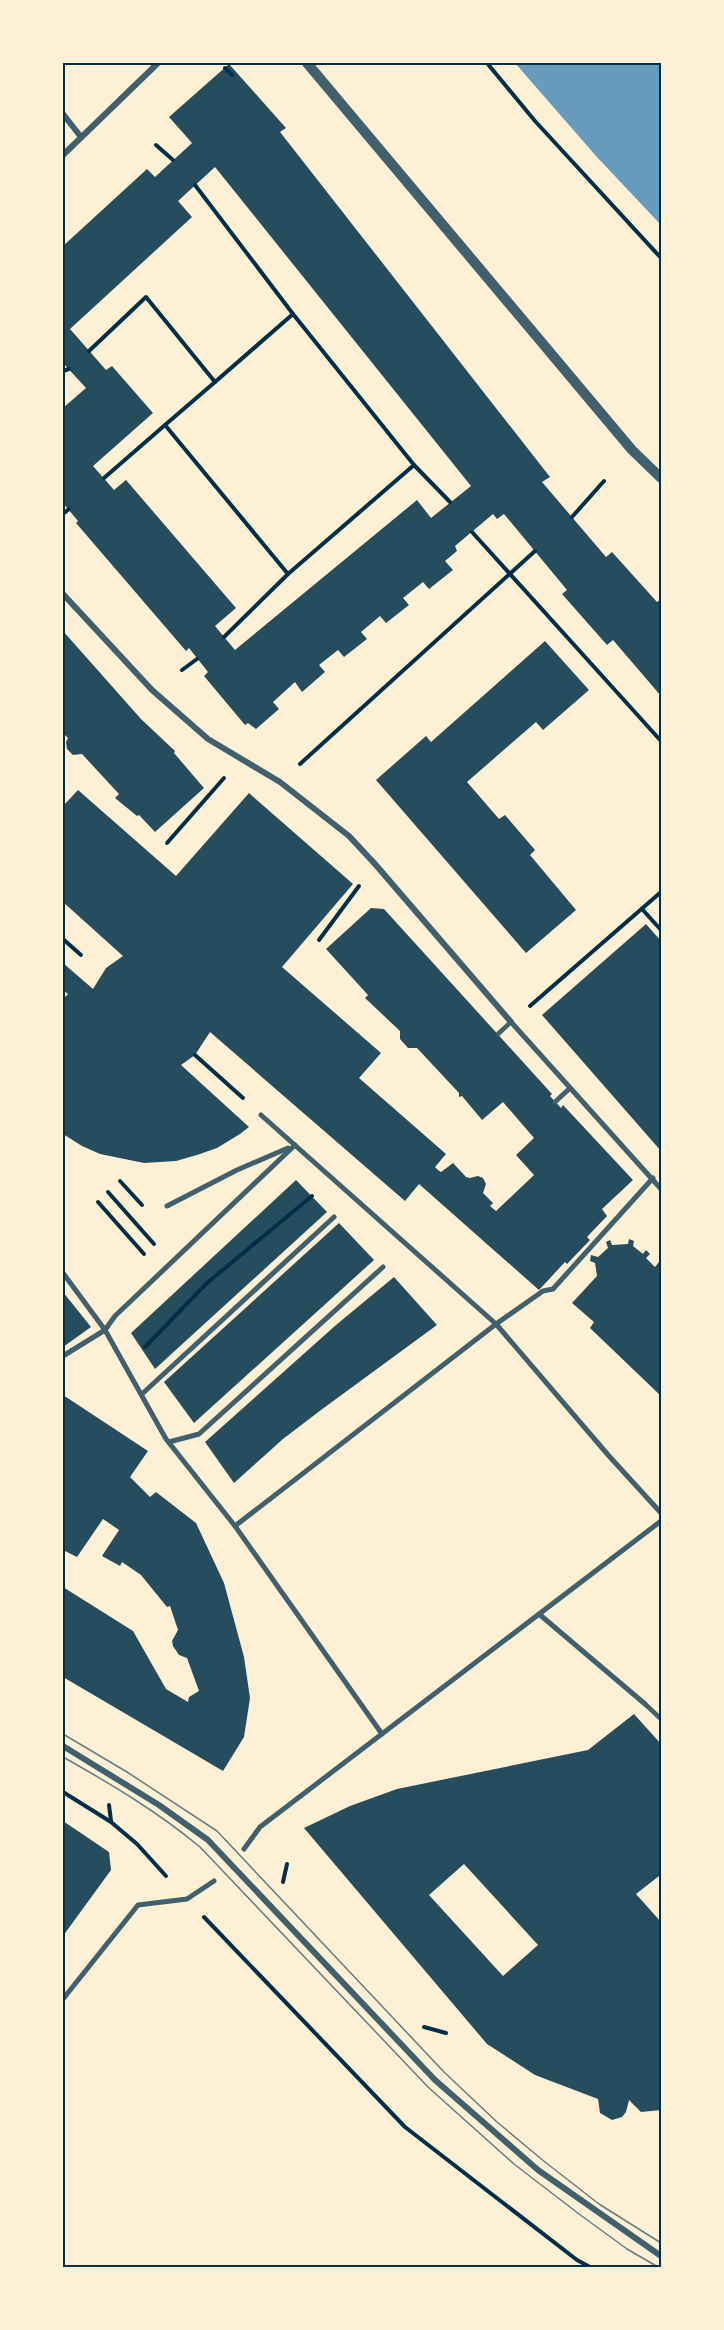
<svg xmlns="http://www.w3.org/2000/svg" width="724" height="2330" font-family="'Noto Sans',sans-serif">
  <style>
    .water { fill: #669bbc }
    .building { fill: #264d5e; fill-rule: evenodd }
    .lines { fill: none; stroke-linecap: round; stroke-linejoin: round }
    .path { stroke: #003049; stroke-width: 4 }
    .service { stroke: #3f606c; stroke-width: 4.5 }
    .pedestrian { stroke: #3f606c; stroke-width: 5 }
    .minor { stroke: #3f606c; stroke-width: 6 }
    .tertiary { stroke: #3f606c; stroke-width: 10 }
    .tram { stroke: #657d81; stroke-width: 1.5 }
    .neatline { fill: none; stroke: #003049; stroke-width: 2 }
  </style>
  <rect width="100%" height="100%" fill="#fdf0d5"/>
  <polygon class="water" points="515,63 661,63 661,225 596,156"/>
  <g class="building">
    <path d="M229,64L286,128L280,132L550,477L542,482L606,557L612,552L657,602L661,599V696L613,640L607,645L562,594L567,590L504,514L497,519L493,514L455,546L457,551L445,561L453,570L429,589L423,582L403,598L409,605L386,623L380,616L361,632L367,639L344,657L338,650L319,665L325,672L302,692L295,682L273,702L279,709L256,729L248,723L245,725L204,676L208,672L189,648L186,651L76,523L78,521L63,503V408L86,388L63,363V246L147,169L155,177L192,143L169,117ZM215,167L471,486L431,518L417,500L235,650L215,626L236,608L126,480L114,490L93,466L153,413L112,366L106,370L70,329L192,217L178,201Z"/>
    <polygon points="63,631 141,719 175,751 174,753 204,788 155,832 139,815 137,816 115,798 119,794 82,754 73,755 67,749 66,742 68,738 63,733"/>
    <polygon points="545,641 589,690 543,730 536,722 467,782 499,819 505,815 535,850 530,855 576,910 526,953 376,780 426,736 431,742"/>
    <polygon points="78,790 176,876 249,793 353,884 282,967 381,1053 359,1078 446,1154 435,1167 438,1170 441,1172 453,1163 466,1177 470,1178 478,1176 483,1178 486,1184 483,1193 493,1203 490,1206 496,1211 534,1175 516,1155 534,1138 503,1102 482,1120 462,1096 459,1097 459,1093 417,1048 408,1048 400,1039 400,1031 365,998 368,995 326,949 371,908 384,909 552,1094 550,1096 561,1108 563,1105 633,1180 602,1209 607,1216 587,1237 590,1240 567,1264 565,1262 539,1290 419,1184 405,1201 210,1032 195,1055 181,1065 249,1127 240,1134 217,1148 197,1155 176,1161 144,1163 100,1154 82,1146 63,1134 63,999 68,994 63,990 63,963 93,989 106,968 123,956 63,902 63,806"/>
    <polygon points="646,924 661,941 661,1151 542,1015"/>
    <polygon points="296,1180 327,1212 155,1369 131,1333"/>
    <polygon points="339,1223 374,1260 194,1423 164,1382"/>
    <polygon points="629,1239 634,1241 633,1246 643,1254 646,1250 650,1254 646,1258 655,1267 659,1262 661,1264 661,1396 590,1328 594,1322 572,1303 597,1276 595,1263 590,1261 591,1255 598,1257 608,1248 606,1242 610,1240 612,1245 628,1244"/>
    <polygon points="394,1277 437,1325 321,1410 283,1439 234,1483 205,1442 336,1325"/>
    <polygon points="63,1292 91,1327 63,1347"/>
    <polygon points="63,1395 148,1451 130,1477 150,1497 156,1492 196,1523 224,1583 244,1657 250,1698 244,1737 223,1771 63,1677 63,1587 133,1631 166,1689 188,1702 189,1697 199,1691 187,1658 179,1655 173,1646 172,1641 178,1630 170,1606 167,1607 141,1575 122,1562 120,1566 102,1556 119,1530 103,1519 77,1557 63,1550"/>
    <path d="M634,1714L661,1744V1878L659,1876L636,1894L661,1922V2110L641,2112L629,2100L626,2112L622,2117L612,2120L600,2113L598,2099L535,2075L487,2044L304,1828L350,1806L397,1789L588,1750ZM464,1864L538,1945L503,1976L429,1895Z"/>
    <polygon points="63,1821 109,1852 111,1870 63,1936"/>
  </g>
  <g class="lines">
    <g class="path">
      <polyline points="487,63 535,121 661,258"/>
      <polyline points="225,68 232,75"/>
      <polyline points="156,145 173,160"/>
      <polyline points="195,185 293,314 414,465 450,502"/>
      <polyline points="89,351 146,297 215,382 293,314"/>
      <polyline points="63,371 69,369"/>
      <polyline points="215,382 165,425 288,574"/>
      <polyline points="104,478 165,425"/>
      <polyline points="63,514 69,509"/>
      <polyline points="572,517 604,481"/>
      <polyline points="472,532 661,741"/>
      <polyline points="224,637 288,574 414,465"/>
      <polyline points="182,670 197,659"/>
      <polyline points="300,764 535,551"/>
      <polyline points="167,843 224,778"/>
      <polyline points="642,909 661,930"/>
      <polyline points="63,939 81,955"/>
      <polyline points="319,940 359,886"/>
      <polyline points="530,1006 661,892"/>
      <polyline points="195,1055 243,1098"/>
      <polyline points="120,1181 142,1205"/>
      <polyline points="108,1192 154,1244"/>
      <polyline points="98,1202 144,1254"/>
      <polyline points="145,1347 207,1283 312,1196"/>
      <polyline points="63,1792 111,1822 137,1844 166,1876"/>
      <polyline points="109,1805 111,1821"/>
      <polyline points="283,1882 287,1864"/>
      <polyline points="204,1917 405,2127 577,2260 590,2267"/>
      <polyline points="424,2027 446,2033"/>
    </g>
    <g class="service">
      <polyline points="498,1034 511,1022"/>
      <polyline points="645,1704 661,1719"/>
    </g>
    <g class="pedestrian">
      <polyline points="511,1022 661,1189"/>
      <polyline points="555,1102 569,1089"/>
      <polyline points="261,1115 496,1324 609,1456 661,1513"/>
      <polyline points="295,1145 115,1316 105,1330 166,1439 235,1526 382,1734"/>
      <polyline points="167,1206 237,1170 288,1148"/>
      <polyline points="63,1273 105,1330 63,1356"/>
      <polyline points="142,1394 334,1217"/>
      <polyline points="169,1442 199,1434 383,1267"/>
      <polyline points="235,1526 496,1324 543,1291 553,1289 653,1178"/>
      <polyline points="539,1614 645,1704"/>
      <polyline points="244,1849 260,1827 661,1521"/>
      <polyline points="63,1999 138,1905 187,1899 214,1881"/>
    </g>
    <g class="minor">
      <polyline points="63,114 81,137"/>
      <polyline points="63,155 158,63"/>
      <polyline points="63,594 152,690 208,739 280,782 349,836 375,864 511,1022"/>
      <polyline points="63,1746 159,1805 208,1840 435,2080 538,2170 661,2256"/>
    </g>
    <polyline class="tertiary" points="307,63 632,450 661,478"/>
    <g class="tram">
      <polyline points="63,1734 127,1772 217,1831 444,2072 497,2122 545,2162 599,2204 661,2243"/>
      <path d="M63,1757C111,1784 158,1812 200,1847L428,2087L514,2164L579,2214L627,2249L658,2267"/>
    </g>
  </g>
  <rect width="724" height="2330" fill="none" stroke="#fdf0d5" stroke-width="129"/>
  <rect x="64" y="64" width="596" height="2202" class="neatline"/>
</svg>
